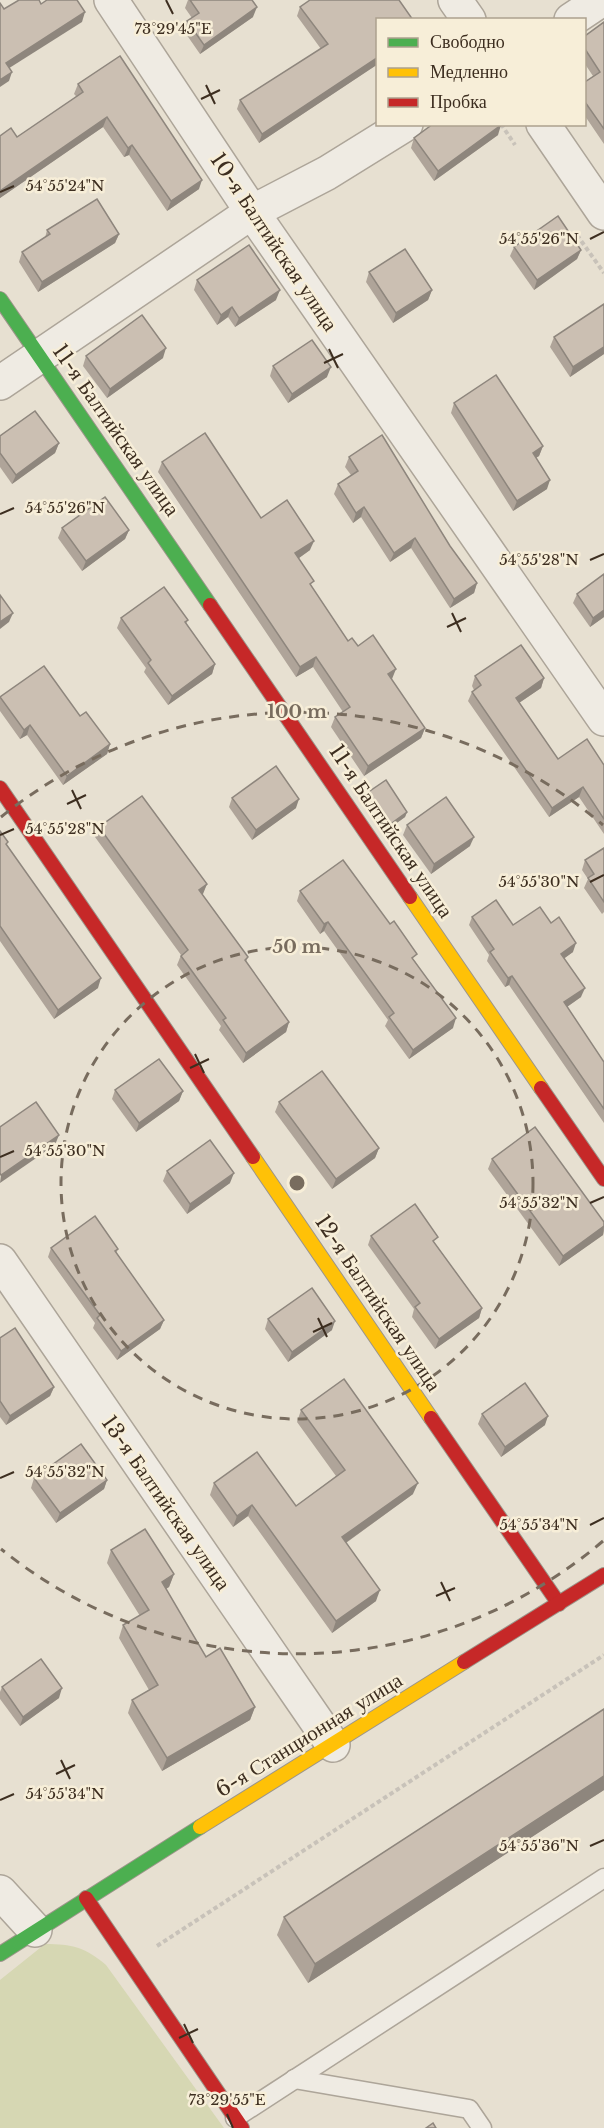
<svg xmlns="http://www.w3.org/2000/svg" width="604" height="2128" font-family="'Libre Baskerville',serif">
  <style>
    .green { fill: #d6d7b3 }
    .lines { fill: none; stroke-linecap: round; stroke-linejoin: round }
    .lane-casing { stroke: #ada599; stroke-width: 21 }
    .street-casing { stroke: #ada599; stroke-width: 36 }
    .fast-casing { stroke: #9c958a; stroke-width: 16 }
    .slow-casing { stroke: #9c958a; stroke-width: 16 }
    .jam-casing { stroke: #9c958a; stroke-width: 16 }
    .path { stroke: #c8c2b9; stroke-width: 4; stroke-dasharray: 4.5 3; stroke-linecap: butt }
    .lane { stroke: #efebe3; stroke-width: 18 }
    .street { stroke: #efebe3; stroke-width: 33 }
    .fast { stroke: #4caf50; stroke-width: 14 }
    .slow { stroke: #ffc107; stroke-width: 14 }
    .jam { stroke: #c62828; stroke-width: 14 }
    .wall { fill: #afa499 }
    .shaded-wall { fill: #8e867d }
    .building { fill: #cbbfb2; stroke: #8e867d; stroke-width: 1.5 }
    .ticks { fill: none; stroke: #3d2e20; stroke-width: 2 }
    .ring { fill: none; stroke: #786c5e; stroke-width: 3; stroke-dasharray: 10 8 }
    .labels { text-anchor: middle; stroke-width: 5; stroke-linejoin: round; paint-order: stroke }
    .street-label { font-size: 21px; fill: #3d2e20; stroke: #f7eed8 }
    .ticks-label { font-size: 15px; text-anchor: middle; fill: #3d2e20; stroke: #f7eed8; stroke-width: 5; stroke-linejoin: round; paint-order: stroke }
    .centre { fill: #786c5e; stroke: #f7eed8; stroke-width: 3 }
    .ring-label { font-size: 18px; text-anchor: middle; font-weight: bold; fill: #786c5e; stroke: #f7eed8; stroke-width: 5; stroke-linejoin: round; paint-order: stroke }
  </style>
  <rect width="100%" height="100%" fill="#e7e0d1"/>
  <path class="green" d="M45,1944C72,1944 85,1947 106,1965L224,2128H0V1980Z"/>
  <g class="lines">
    <g class="lane-casing">
      <g id="lane">
        <polyline points="294,2079 469,2109 482,2128"/>
        <polyline points="235,2118 604,1878"/>
      </g>
    </g>
    <g class="street-casing">
      <g id="street">
        <polyline points="111,0 252,212 604,719"/>
        <polyline points="455,0 469,20"/>
        <polyline points="571,20 601,0"/>
        <polyline points="543,124 604,213"/>
        <polyline points="0,383 252,212 327,173 406,124"/>
        <polyline points="0,1261 333,1745"/>
        <polyline points="0,1892 35,1930"/>
      </g>
    </g>
    <g class="fast-casing">
      <g id="fast">
        <polyline points="0,299 210,605"/>
        <polyline points="0,1954 200,1827"/>
      </g>
    </g>
    <g class="slow-casing">
      <g id="slow">
        <polyline points="410,897 541,1088"/>
        <polyline points="253,1157 431,1418"/>
        <polyline points="200,1827 464,1662"/>
      </g>
    </g>
    <g class="jam-casing">
      <g id="jam">
        <polyline points="210,605 410,897"/>
        <polyline points="0,788 253,1157"/>
        <polyline points="541,1088 604,1179"/>
        <polyline points="431,1418 559,1604"/>
        <polyline points="464,1662 604,1575"/>
        <polyline points="86,1898 242,2128"/>
      </g>
    </g>
    <g class="path">
      <polyline points="501,124 515,145"/>
      <polyline points="577,235 604,273"/>
      <polyline points="157,1946 604,1655"/>
    </g>
    <use href="#lane" class="lane"/>
    <use href="#street" class="street"/>
    <use href="#fast" class="fast"/>
    <use href="#slow" class="slow"/>
    <use href="#jam" class="jam"/>
  </g>
  <g class="wall">
    <polygon points="188,0 252,0 253,17 200,54 184,31 187,21 192,18 185,8"/>
    <polygon points="300,7 378,20 378,64 259,143 237,109 240,100 321,49 297,16"/>
    <polygon points="604,22 604,144 585,116 585,82 593,76 585,64 585,36"/>
    <polygon points="78,84 199,189 167,211 129,155 124,157 103,127 0,198 0,136 17,137 77,97 74,94"/>
    <polygon points="498,135 434,181 411,148 414,138"/>
    <polygon points="47,230 119,234 115,243 38,292 19,262 22,252 45,238"/>
    <polygon points="514,247 581,250 577,259 534,290 510,256"/>
    <polygon points="369,272 432,290 428,300 393,323 366,282"/>
    <polygon points="197,280 276,300 235,327 228,317 217,325 194,290"/>
    <polygon points="604,304 604,354 570,377 550,347 554,337"/>
    <polygon points="86,356 163,358 107,398 83,366"/>
    <polygon points="273,366 327,377 288,403 270,376"/>
    <polygon points="454,403 543,446 539,456 536,458 547,489 513,511 451,413"/>
    <polygon points="0,436 59,443 55,453 12,484 0,467"/>
    <polygon points="349,457 450,546 477,583 474,593 450,608 411,548 390,562 361,517 353,523 334,494 338,484 351,475 345,467"/>
    <polygon points="162,462 261,518 310,550 299,558 312,587 348,641 358,646 392,679 391,680 425,728 421,738 364,776 331,727 335,717 343,712 313,667 296,677 158,472"/>
    <polygon points="62,528 129,530 125,539 82,571 58,538"/>
    <polygon points="577,594 604,617 590,627 573,603"/>
    <polygon points="121,618 188,620 186,624 215,664 212,674 168,705 144,672 146,668 117,628"/>
    <polygon points="475,676 544,678 541,688 519,703 558,759 604,765 604,834 579,797 549,817 468,701 472,692 474,690 472,686"/>
    <polygon points="0,697 80,716 110,744 107,754 63,785 27,735 20,739 0,711"/>
    <polygon points="367,793 407,812 405,817 387,830 365,798"/>
    <polygon points="232,798 296,808 252,840 229,807"/>
    <polygon points="407,825 470,846 431,874 403,835"/>
    <polygon points="99,827 207,884 202,894 248,957 246,962 289,1022 286,1032 243,1063 219,1030 221,1026 177,965 181,955 95,837"/>
    <polygon points="0,831 7,845 98,988 54,1019 0,941"/>
    <polygon points="604,848 604,912 602,914 584,888 588,879 582,870 585,860"/>
    <polygon points="300,891 415,961 453,1028 409,1059 385,1026 388,1020 324,931 320,934 297,901"/>
    <polygon points="472,917 513,925 551,923 573,952 564,958 581,997 567,1007 604,1062 604,1123 509,985 505,987 487,961 489,955 469,925"/>
    <polygon points="115,1090 183,1091 179,1101 136,1132 112,1099"/>
    <polygon points="279,1102 379,1148 375,1158 332,1189 275,1112"/>
    <polygon points="492,1159 604,1222 604,1231 603,1235 559,1266 488,1169"/>
    <polygon points="167,1171 230,1183 187,1214 163,1181"/>
    <polygon points="371,1236 436,1245 482,1308 479,1318 435,1349 412,1317 414,1309 368,1245"/>
    <polygon points="51,1248 118,1249 116,1254 164,1320 160,1329 117,1360 93,1328 95,1323 48,1257"/>
    <polygon points="268,1319 332,1330 288,1362 265,1329"/>
    <polygon points="0,1338 54,1387 50,1396 6,1425 0,1417"/>
    <polygon points="301,1410 413,1494 346,1543 376,1601 332,1633 248,1516 233,1527 210,1495 214,1483 296,1506 336,1476 297,1422"/>
    <polygon points="482,1414 545,1425 501,1457 478,1424"/>
    <polygon points="34,1478 107,1480 104,1489 56,1523 31,1488"/>
    <polygon points="111,1550 174,1574 169,1587 166,1589 206,1657 255,1707 250,1720 162,1771 128,1713 132,1700 149,1690 119,1638 123,1625 140,1616 107,1563"/>
    <polygon points="2,1687 59,1698 20,1726 0,1699 0,1692"/>
    <polygon points="604,1709 604,1790 308,1983 277,1935 284,1917"/>
  </g>
  <g class="shaded-wall">
    <polygon points="257,7 253,17 200,54 204,45"/>
    <polygon points="85,12 82,22 3,72 6,63"/>
    <polygon points="378,57 378,64 259,143 262,134"/>
    <polygon points="12,72 9,81 0,87 0,80"/>
    <polygon points="107,117 103,127 0,198 0,191"/>
    <polygon points="501,125 498,135 434,181 438,171"/>
    <polygon points="132,145 129,155 124,157 128,148"/>
    <polygon points="202,180 199,189 167,211 171,201"/>
    <polygon points="119,234 115,243 38,292 42,282"/>
    <polygon points="581,250 577,259 534,290 537,280"/>
    <polygon points="280,290 276,300 235,327 239,318"/>
    <polygon points="432,290 428,300 393,323 396,313"/>
    <polygon points="232,307 228,317 217,325 221,315"/>
    <polygon points="604,347 604,354 570,377 573,367"/>
    <polygon points="166,348 163,358 107,398 110,389"/>
    <polygon points="331,367 327,377 288,403 292,394"/>
    <polygon points="59,443 55,453 12,484 16,475"/>
    <polygon points="543,446 539,456 529,462 533,453"/>
    <polygon points="550,480 547,489 513,511 517,501"/>
    <polygon points="364,507 361,517 353,523 356,513"/>
    <polygon points="129,530 125,539 82,571 86,561"/>
    <polygon points="415,538 411,548 390,562 394,553"/>
    <polygon points="314,541 310,550 292,563 295,553"/>
    <polygon points="477,583 474,593 450,608 454,599"/>
    <polygon points="604,610 604,617 590,627 593,618"/>
    <polygon points="13,613 9,622 0,629 0,622"/>
    <polygon points="316,657 313,667 296,677 300,667"/>
    <polygon points="215,664 212,674 168,705 172,696"/>
    <polygon points="396,669 392,679 384,684 388,674"/>
    <polygon points="544,678 541,688 513,707 516,698"/>
    <polygon points="30,725 27,735 20,739 24,730"/>
    <polygon points="425,728 421,738 364,776 368,766"/>
    <polygon points="110,744 107,754 63,785 67,776"/>
    <polygon points="583,787 579,797 549,817 552,808"/>
    <polygon points="299,799 296,808 252,840 256,830"/>
    <polygon points="407,812 405,817 387,830 389,825"/>
    <polygon points="474,837 470,846 431,874 434,864"/>
    <polygon points="207,884 203,894 195,900 199,890"/>
    <polygon points="328,922 324,931 320,934 324,924"/>
    <polygon points="576,943 573,952 558,963 561,954"/>
    <polygon points="512,976 509,985 505,987 508,978"/>
    <polygon points="101,978 98,988 54,1019 58,1010"/>
    <polygon points="585,988 581,997 561,1011 564,1002"/>
    <polygon points="456,1018 453,1028 409,1059 413,1050"/>
    <polygon points="289,1022 286,1032 243,1063 246,1053"/>
    <polygon points="183,1091 179,1101 136,1132 139,1123"/>
    <polygon points="59,1135 55,1145 0,1183 1,1175"/>
    <polygon points="379,1148 375,1158 332,1189 336,1179"/>
    <polygon points="234,1173 230,1183 187,1214 190,1204"/>
    <polygon points="604,1226 603,1235 559,1266 563,1256"/>
    <polygon points="482,1308 479,1318 435,1349 439,1339"/>
    <polygon points="164,1320 160,1329 117,1360 121,1351"/>
    <polygon points="335,1321 332,1330 288,1362 292,1352"/>
    <polygon points="54,1387 50,1396 6,1425 10,1416"/>
    <polygon points="548,1416 545,1425 501,1457 505,1447"/>
    <polygon points="107,1480 104,1489 56,1523 60,1513"/>
    <polygon points="418,1483 413,1494 337,1549 342,1537"/>
    <polygon points="252,1505 248,1516 233,1527 237,1516"/>
    <polygon points="174,1574 169,1587 157,1594 162,1582"/>
    <polygon points="380,1590 376,1601 332,1633 336,1621"/>
    <polygon points="62,1688 59,1698 20,1726 23,1717"/>
    <polygon points="255,1707 250,1720 162,1771 167,1758"/>
    <polygon points="604,1776 604,1790 308,1983 315,1964"/>
  </g>
  <g class="building">
    <polygon points="19,0 39,0 41,4 47,0 77,0 85,12 6,63 12,72 0,80 0,3 4,9"/>
    <polygon points="190,0 252,0 257,7 204,45 187,21 199,13"/>
    <polygon points="310,0 399,0 413,20 378,20 378,57 262,134 240,100 328,44 300,7"/>
    <polygon points="604,22 604,129 585,102 585,82 600,72 585,49 585,36"/>
    <polygon points="120,56 202,180 171,201 132,145 128,148 107,117 0,191 0,136 11,128 17,137 83,92 78,84"/>
    <polygon points="433,124 501,124 501,125 438,171 414,138"/>
    <polygon points="97,199 119,234 42,282 22,252 50,234 47,230"/>
    <polygon points="558,216 581,250 537,280 514,247"/>
    <polygon points="249,245 280,290 239,318 232,307 221,315 197,280"/>
    <polygon points="405,249 432,290 396,313 369,272"/>
    <polygon points="604,304 604,347 573,367 554,337"/>
    <polygon points="142,315 166,348 110,389 86,356"/>
    <polygon points="312,340 331,367 292,394 273,366"/>
    <polygon points="496,375 543,446 533,453 550,480 517,501 454,403"/>
    <polygon points="35,411 59,443 16,475 0,453 0,436"/>
    <polygon points="205,433 261,518 287,500 314,541 295,553 314,581 310,584 348,641 352,638 358,646 373,635 396,669 388,674 425,728 368,766 335,717 350,707 316,657 300,667 162,462"/>
    <polygon points="382,435 450,546 477,583 454,599 415,538 394,553 364,507 356,513 338,484 358,471 349,457"/>
    <polygon points="105,497 129,530 86,561 62,528"/>
    <polygon points="604,574 604,610 593,618 577,594"/>
    <polygon points="164,587 188,620 185,622 215,664 172,696 148,663 151,660 121,618"/>
    <polygon points="0,595 13,613 0,622"/>
    <polygon points="521,645 544,678 516,698 558,759 587,739 604,765 604,819 583,787 552,808 472,692 481,685 475,676"/>
    <polygon points="44,666 80,716 86,712 110,744 67,776 30,725 24,730 0,697"/>
    <polygon points="276,766 299,799 256,830 232,798"/>
    <polygon points="386,780 407,812 389,825 367,793"/>
    <polygon points="142,796 207,884 199,890 248,957 245,960 289,1022 246,1053 223,1020 226,1018 181,956 188,950 99,827"/>
    <polygon points="446,797 474,837 434,864 407,825"/>
    <polygon points="0,831 8,842 6,844 101,978 58,1010 0,926"/>
    <polygon points="604,848 604,902 588,878 594,874 585,860"/>
    <polygon points="343,860 390,924 394,921 417,954 412,958 456,1018 413,1050 389,1017 394,1013 328,922 324,924 300,891"/>
    <polygon points="496,900 513,925 540,907 551,923 559,917 576,943 561,954 585,988 564,1002 604,1062 604,1109 512,976 508,978 490,952 494,949 472,917"/>
    <polygon points="159,1059 183,1091 139,1123 115,1090"/>
    <polygon points="322,1071 379,1148 336,1179 279,1102"/>
    <polygon points="36,1102 59,1135 1,1175 0,1173 0,1127"/>
    <polygon points="535,1127 604,1222 604,1226 563,1256 492,1159"/>
    <polygon points="210,1140 234,1173 190,1204 167,1171"/>
    <polygon points="415,1204 438,1237 433,1241 482,1308 439,1339 415,1307 420,1303 371,1236"/>
    <polygon points="95,1216 118,1249 115,1251 164,1320 121,1351 97,1318 100,1315 51,1248"/>
    <polygon points="312,1288 335,1321 292,1352 268,1319"/>
    <polygon points="15,1328 54,1387 10,1416 0,1401 0,1338"/>
    <polygon points="344,1379 418,1483 342,1537 380,1590 336,1621 252,1505 237,1516 214,1483 257,1452 296,1506 345,1470 301,1410"/>
    <polygon points="525,1383 548,1416 505,1447 482,1414"/>
    <polygon points="81,1444 107,1480 60,1513 34,1478"/>
    <polygon points="145,1529 174,1574 162,1582 206,1657 220,1648 255,1707 167,1758 132,1700 158,1685 123,1625 149,1610 111,1550"/>
    <polygon points="41,1659 62,1688 23,1717 2,1687"/>
    <polygon points="604,1709 604,1776 315,1964 284,1917"/>
    <polygon points="433,2123 436,2128 426,2128"/>
  </g>
  <path class="ticks" d="M166,0L173,14M206,85L215,104M201,99L220,90M0,192L14,186M590,239L604,232M329,349L338,368M324,363L343,354M0,514L14,508M590,560L604,554M452,613L461,632M447,627L466,618M72,790L81,809M67,804L86,795M0,835L14,829M590,882L604,875M195,1054L204,1073M190,1068L209,1059M0,1157L14,1151M590,1203L604,1197M318,1318L327,1337M313,1332L332,1323M0,1478L14,1472M590,1525L604,1518M441,1582L450,1601M436,1596L455,1588M61,1760L70,1779M56,1774L75,1765M0,1800L14,1794M590,1846L604,1840M184,2024L193,2043M179,2038L198,2029M227,2114L233,2128"/>
  <g class="ring">
    <circle cx="297" cy="1183" r="236"/>
    <path d="M603 1541A471 471 0 0 1 1 1549M1 817A471 471 0 0 1 603 825"/>
  </g>
  <g class="labels">
    <g class="street-label">
      <text transform="translate(274 242) rotate(56)" y="7">10-я Балтийская улица</text>
      <text transform="translate(116 430) rotate(55)" y="7">11-я Балтийская улица</text>
      <text transform="translate(391 831) rotate(56)" y="7">11-я Балтийская улица</text>
      <text transform="translate(378 1303) rotate(56)" y="7">12-я Балтийская улица</text>
      <text transform="translate(166 1503) rotate(55)" y="7">13-я Балтийская улица</text>
      <text transform="translate(309 1735) rotate(-32)" y="7">6-я Станционная улица</text>
    </g>
  </g>
  <g class="ticks-label">
    <text x="173" y="34">73°29'45"E</text>
    <text x="65" y="191">54°55'24"N</text>
    <text x="539" y="244">54°55'26"N</text>
    <text x="65" y="513">54°55'26"N</text>
    <text x="539" y="565">54°55'28"N</text>
    <text x="65" y="834">54°55'28"N</text>
    <text x="539" y="887">54°55'30"N</text>
    <text x="65" y="1156">54°55'30"N</text>
    <text x="539" y="1208">54°55'32"N</text>
    <text x="65" y="1477">54°55'32"N</text>
    <text x="539" y="1530">54°55'34"N</text>
    <text x="65" y="1799">54°55'34"N</text>
    <text x="539" y="1851">54°55'36"N</text>
    <text x="227" y="2105">73°29'55"E</text>
  </g>
  <circle cx="297" cy="1183" r="9" class="centre"/>
  <g class="ring-label">
    <text x="297" y="718">100 m</text>
    <text x="297" y="953">50 m</text>
  </g>
  <rect x="376" y="18" width="210" height="108" fill="#f7eed8" stroke="#ada18e" stroke-width="1.5"/>
  <rect x="388" y="38" width="30" height="9" fill="#4caf50" stroke="#ada18e" stroke-width="1.5"/>
  <text x="430" y="48" font-size="18" fill="#3d2e20">Свободно</text>
  <rect x="388" y="68" width="30" height="9" fill="#ffc107" stroke="#ada18e" stroke-width="1.5"/>
  <text x="430" y="78" font-size="18" fill="#3d2e20">Медленно</text>
  <rect x="388" y="98" width="30" height="9" fill="#c62828" stroke="#ada18e" stroke-width="1.5"/>
  <text x="430" y="108" font-size="18" fill="#3d2e20">Пробка</text>
</svg>
